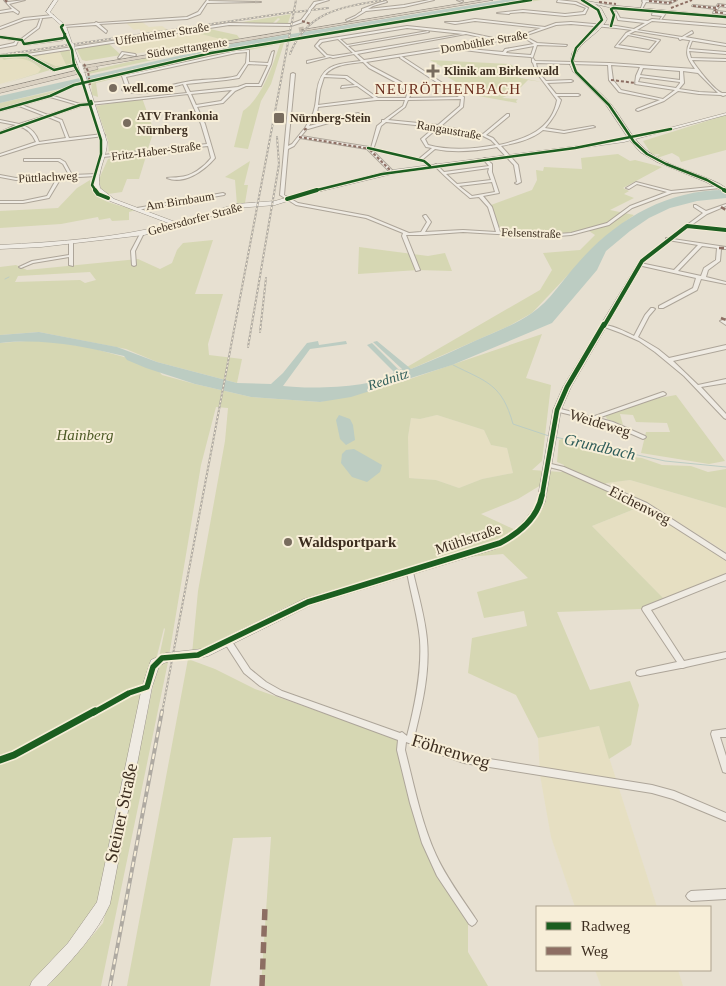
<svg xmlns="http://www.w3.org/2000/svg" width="726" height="986" font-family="Georgia,serif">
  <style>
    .farmland { fill: #e6dfc2 }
    .green { fill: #d6d7b3; fill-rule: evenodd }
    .water { fill: #bcccc2 }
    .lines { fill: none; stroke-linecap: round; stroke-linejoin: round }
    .stream { stroke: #bcccc2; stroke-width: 1 }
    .highway-tunnel { stroke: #c5bcae; stroke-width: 5; stroke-dasharray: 5 2.5; stroke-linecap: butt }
    .street-casing { stroke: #ada599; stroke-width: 2 }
    .secondary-casing { stroke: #9c958a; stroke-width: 1 }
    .primary-casing { stroke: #928b80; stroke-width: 1 }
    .highway-casing { stroke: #928b80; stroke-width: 1 }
    .street { fill: #efebe3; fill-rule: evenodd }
    .secondary { fill: #efebe3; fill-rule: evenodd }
    .primary { fill: #e6e1d4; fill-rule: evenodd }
    .highway { fill: #dad1c2; fill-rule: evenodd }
    .rail-far1-casing { stroke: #afaaa2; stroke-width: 2 }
    .rail-casing { stroke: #afaaa2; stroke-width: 4 }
    .rail-far1 { stroke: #f7eed8; stroke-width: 1; stroke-dasharray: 2; stroke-linecap: butt }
    .rail { stroke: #f7eed8; stroke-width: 2; stroke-dasharray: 5.5; stroke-linecap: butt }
    .street-bridge-casing { stroke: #ada599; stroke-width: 3; stroke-linecap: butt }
    .secondary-bridge-casing { stroke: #9c958a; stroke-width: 4.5; stroke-linecap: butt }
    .street-bridge { stroke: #efebe3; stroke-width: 2.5 }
    .secondary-bridge { stroke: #efebe3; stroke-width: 4 }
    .quiet-far2 { stroke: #8d6e63; stroke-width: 2; stroke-dasharray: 3 2; stroke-linecap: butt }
    .quiet-far1 { stroke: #8d6e63; stroke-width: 2.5; stroke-dasharray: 5 2.5; stroke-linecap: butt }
    .quiet { stroke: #8d6e63; stroke-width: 5.5; stroke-dasharray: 11 5.5; stroke-linecap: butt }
    .cycleway-far4-casing { stroke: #f7eed8; stroke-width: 4 }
    .cycleway-far3-casing { stroke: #f7eed8; stroke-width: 6 }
    .cycleway-far2-casing { stroke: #f7eed8; stroke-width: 7 }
    .cycleway-far1-casing { stroke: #f7eed8; stroke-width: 9 }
    .cycleway-casing { stroke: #f7eed8; stroke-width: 10 }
    .cycleway-far4 { stroke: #1b5e20; stroke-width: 2.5 }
    .cycleway-far3 { stroke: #1b5e20; stroke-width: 4 }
    .cycleway-far2 { stroke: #1b5e20; stroke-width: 4.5 }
    .cycleway-far1 { stroke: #1b5e20; stroke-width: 5.5 }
    .cycleway { stroke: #1b5e20; stroke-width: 7 }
    .poi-dot { fill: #786c5e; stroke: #f7eed8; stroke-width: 2 }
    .labels { text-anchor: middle; stroke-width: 4; stroke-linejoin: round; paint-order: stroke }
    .far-street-label { font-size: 12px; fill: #3d2e20; stroke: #f7eed8 }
    .far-poi-label { font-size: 12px; font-weight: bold; fill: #3d2e20; stroke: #f7eed8; text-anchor: start }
    .far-water-label { font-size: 14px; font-style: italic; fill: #2f5d5a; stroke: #f7eed8 }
    .far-quarter-label { font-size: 15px; letter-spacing: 1px; fill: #6b2e1e; stroke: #f7eed8 }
    .street-label { font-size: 15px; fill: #3d2e20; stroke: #f7eed8 }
    .park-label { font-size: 15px; font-style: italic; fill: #4d5a26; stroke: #f7eed8 }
    .poi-label { font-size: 15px; font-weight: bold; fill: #3d2e20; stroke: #f7eed8; text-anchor: start }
    .water-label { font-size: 16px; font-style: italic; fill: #2f5d5a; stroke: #f7eed8 }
    .near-street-label { font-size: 18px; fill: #3d2e20; stroke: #f7eed8 }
  </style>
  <rect width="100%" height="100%" fill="#e7e0d1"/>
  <g class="farmland">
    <polygon points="125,22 142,22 149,27 162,26 168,30 144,34 139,29 134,30"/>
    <polygon points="186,30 225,40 133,54 125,53 115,43"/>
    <polygon points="59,50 66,65 56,66 35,56"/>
    <polygon points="0,57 5,60 24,58 41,69 38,73 0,84"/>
    <polygon points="437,415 484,430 491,445 507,448 513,473 482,479 459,488 436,480 409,478 408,437 411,418 420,419"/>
    <polygon points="630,480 726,508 726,552 651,505 607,483"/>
    <polygon points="642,506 658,514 726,561 726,573 665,600 592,526"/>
    <polygon points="599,726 657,907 575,907 551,837 540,775 538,738"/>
    <polygon points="595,970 678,970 683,986 601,986"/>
  </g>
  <g class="green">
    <polygon points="533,0 541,0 334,34 332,33"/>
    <polygon points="291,14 288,23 290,24 276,23 280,19 278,18 272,24 243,22"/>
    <polygon points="205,28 237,35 240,39 145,53 224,40 186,30"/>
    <path d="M285,40L271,84L261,101L248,149L234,147L243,111C262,98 273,65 280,44L166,66L96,83L98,97L92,95L91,81L171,62Z"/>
    <polygon points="108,43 121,55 86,61 82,60 76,48"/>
    <polygon points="225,44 89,74 89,71 163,54"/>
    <path d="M69,49L74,65L54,69L31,57L32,55L23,56L50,70L0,85L38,73L41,69C28,58 20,57 4,60L0,56L48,50L36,55ZM59,50L66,65L56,66L35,57Z"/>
    <polygon points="430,60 510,64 513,66 516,77 542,82 528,80 516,92 502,98 518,99 516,101 517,103 473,95 487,96 472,86 456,82 444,75 453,73"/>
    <polygon points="63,89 50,95 0,109 0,103"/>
    <polygon points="142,98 154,131 147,151 109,155 108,141 96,106"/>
    <polygon points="726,115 726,150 681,162 679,157 672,153 657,158 655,157 660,154 652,155 643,141"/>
    <polygon points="147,153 139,179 127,179 122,192 108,194 101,189 99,179 108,159"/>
    <polygon points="618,154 630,161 635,160 662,167 623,188 629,191 624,194 634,198 610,210 634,215 602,239 532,313 509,326 411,369 407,367 540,290 552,270 543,253 580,250 595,235 589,231 537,235 498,232 491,205 532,190 537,180 536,170 543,171 544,167 582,169 581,158"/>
    <polygon points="250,161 244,185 248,185 245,203 237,205 235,180 225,177"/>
    <path d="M90,180C89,202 120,205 136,210L129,212V220L112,221L110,218L99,220L98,217L61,224L0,228V211L58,208L77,188Z"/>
    <path d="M213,240L195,294H223L208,344L209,355L242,359L237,383L157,362L126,349L39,332L0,335V267L16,265L27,270L138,259L160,269L172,263L177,250L183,243ZM90,272L96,280L85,283L80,280L15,282L18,276Z"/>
    <polygon points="359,247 428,256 445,253 452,271 418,270 358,274"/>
    <path d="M542,334L526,378L551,385L542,461L532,470L562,472L564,465L557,462L559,440L568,437L607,454L642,458L662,465L691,466L708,472L726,469V508L630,480L607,483L601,486L642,506L592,526L665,600L641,609L557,612L590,690L630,681L639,705L631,745L609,759L599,726L538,738L516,695L468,673L472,638L527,626L524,611L484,618L477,592L528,578L503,554L444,559L385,574L288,606L192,654L198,591L225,441L228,408L216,407L201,465L168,662L101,986H0V343L40,340L88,347L142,362L156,368L162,375L195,384L251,397L320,402L407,380ZM437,415L484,430L491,445L507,448L513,473L482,479L459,488L436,480L409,478L408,437L411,418L420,419ZM541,485L540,502L520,532L481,514L518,499ZM164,628L165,629L119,848L148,692ZM107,906L103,923L70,962L77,941Z"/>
    <polygon points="676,395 725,461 709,464 641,453 646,432 670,432 667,423 636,422 633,415 620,414 623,425 607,419 605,415 648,400"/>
    <polygon points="188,659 215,669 255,689 397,739 414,814 431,863 468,919 468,952 488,986 261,986 271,837 233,838 210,986 127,986"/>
  </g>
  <g class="water">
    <polygon points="503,0 529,0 216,52 0,103 0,96 236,43"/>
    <path d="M726,190V198L697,201L670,208L649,218L630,231L606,251L597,270L552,323L452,365L351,397L320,402L251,397L195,384L146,368L127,360L124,356C83,346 42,338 0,343V335L39,332L117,347L157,362L237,383L271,384L283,373L307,343L318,341L319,345L346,341L347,344L310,349L283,386C307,389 377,389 394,372L367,345L372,343L399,370L402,369L373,342L377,341L411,369C434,360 455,350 477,340C495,332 515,325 532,313C550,301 563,279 578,263C615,220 668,189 726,190Z"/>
    <polygon points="339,415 350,419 353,425 355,440 346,445 340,439 336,420"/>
    <polygon points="354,449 382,465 380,472 367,482 352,477 341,463 342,454 346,450"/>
  </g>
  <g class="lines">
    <g class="stream">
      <polyline points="5,279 9,277"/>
      <path d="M453,365C487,382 502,384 513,424L549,436"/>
      <polyline points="555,437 665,461 726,467"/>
    </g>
    <g class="highway-tunnel">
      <polyline points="299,30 304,29"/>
      <polyline points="77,70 86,67"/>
    </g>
    <g class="street-casing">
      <g id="street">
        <polygon points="4,0 6,0 8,2 25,0 9,4 11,6 19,12 18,14 13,11 0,13 0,11 12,9"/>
        <polygon points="207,0 209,0 208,1 261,2 207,3 200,14 187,19 99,24 107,31 106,33 96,25 64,27 63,26 95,23 96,22 98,23 187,17 198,12"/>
        <polygon points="325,0 329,0 316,4 311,10 309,9 314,2"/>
        <polygon points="429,0 434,0 404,7 366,11 356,17 347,21 346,20 355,16 362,11 362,9 378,3 386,1 387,2 373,6 368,9 404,5"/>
        <polygon points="457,0 463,1 462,2"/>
        <polygon points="558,0 576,2 588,8 585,14 565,16 523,12 510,13 509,14 497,13 523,10 565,14 583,12 586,8 575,4 557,2"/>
        <polygon points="643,0 669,2 674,0 677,0 669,4 646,2 642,9 641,8 643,2 642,1"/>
        <polygon points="718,4 726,5 726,7 720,6 716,11 726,12 726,14 713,13 715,9 692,6 693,5 716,7"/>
        <polygon points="308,11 310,12 303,22 291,26 229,25 28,56 55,69 54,71 26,56 27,54 229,23 291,24 301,20"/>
        <path d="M616,11L620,18L648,21L652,19L726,25V27L652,21L637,30L682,37L692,31L693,33L685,37L726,44V46L682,39L680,40L679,39V38L635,31L629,34L660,40L650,52L615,47L626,33L632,30L616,28L571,24L556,25L524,36L537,43L567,45L566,46L537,45L533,57L532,58L531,57L504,55L456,49L457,48L503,52L505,49L534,44L521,36L499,41L366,62L371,66L401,82L411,94L409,98L459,97L400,58L401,56L464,97L463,107L441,126L483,134L507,114H509V116L486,135L493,138L499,145C525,139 552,130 557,100L536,72L533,63L532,62V59L533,58L535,61L609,63L695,69C688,59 684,54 690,41L691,40L692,41L689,49L726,52V54L689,51L691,58L726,59V61L692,60C697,68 714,90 722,93C723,93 725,93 726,93V95L723,96L721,95L699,94L678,91L664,101L638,111L636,110L637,109L660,100L619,92L609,80L608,65L536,63L538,72L546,81L571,80L573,81L571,82L547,83L556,94H578L580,95L578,96H557L561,100C558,111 552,120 545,128L564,131L593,126L595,127L564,133L543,130C531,140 516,143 501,146L518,165L521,182L517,184L515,183L517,182L514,165L497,147C477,151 455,153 435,149L422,160H420V158L432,148L426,147L421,139L435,127L386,122L381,126L374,147L371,148L377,126L382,122V120H384L403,106L405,100H377L318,107L317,113L309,126L358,113L360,114L308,129L305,128C308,122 313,116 314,110C316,104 316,97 317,91C321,63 338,64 361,61L354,54L333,58L330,57L307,63V61L326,57L315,46L320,40L407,26L465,32L498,39L528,33L541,28L475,21L455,24L445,22H458L475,19L545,27L556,23L571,22L616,26L634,29L645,23L618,20L615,12ZM407,28L463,34L355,52L348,46L429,32L428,31L347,45L340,39ZM466,34L494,40L364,60L357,54ZM628,35L657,41L649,50L618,45ZM338,39L353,53L333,56L327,55L318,46L322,42ZM534,46L531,55L506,53L507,51ZM363,62L369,68L399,84L407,94L406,98H378L347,76L325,75C334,64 349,64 363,62ZM611,65L640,67L636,76L635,84L675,90L663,99L621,90L613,80ZM643,68L680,71V80L640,75ZM683,71L698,73L718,93L699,92L679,89L684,83ZM324,77L345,78L355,85L342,86L341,88L357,86L374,98L318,105L320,90ZM640,77L680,82V83L676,88L638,82ZM461,99L460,106L438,125L388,120L405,107L408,100ZM439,127L483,136L491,140L496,145C473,149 451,151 428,145L425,139Z"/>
        <polygon points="653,11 665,12 666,13 661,20 660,19 662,16 652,15"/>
        <polygon points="53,15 52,17 24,20 0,29 0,27 24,18"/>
        <polygon points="41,18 42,19 39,28 23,40 25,43 61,38 62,40 24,45 21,41 0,38 0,36 21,39 37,27 40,19"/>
        <polygon points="16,40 18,41 16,45 0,48 0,46 14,43"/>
        <path d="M249,50V62L268,63L272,52L274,51L271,64L261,86H246L235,91L223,103L197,107L205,124L215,158C204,171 184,185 167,178C171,177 175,178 179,177C191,177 204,167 211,158L208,146L103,157L101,156L103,155L207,144L201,124L188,94L81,106L51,116L62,120L69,138L103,134L105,135L104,136L38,144L0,156V154L36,142C32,134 28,129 19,126L0,134V132L16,125L0,122V120L19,124L45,116L19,106L0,111V109L50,95L80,104L187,93L183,84C163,89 142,98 122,90L125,85L122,76L236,51ZM247,52L246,63L237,76C222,80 206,79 191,81C169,84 148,95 126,90L129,85L126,77L236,53ZM248,64L268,65L259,84H246L238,87L190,92L186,84L226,80L239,78ZM232,90L221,101L196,105L191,94ZM50,97L78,105L48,115L22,105ZM48,117L60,122L66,138L39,142C36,133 31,128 22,125Z"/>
        <polygon points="122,52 135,54 136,55 135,56 124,54 120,58 118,58"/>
        <path d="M293,73L295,74L288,146L292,144L304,129L306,130L301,136L369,147L394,172L391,173L367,149L300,138L294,146L288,149L284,195L298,203L368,216L409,233L421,232L427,222L423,216L425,215H426L431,222L425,232L463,230L496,232L488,207L479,197L470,198C457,187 445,177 434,165L436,164L444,172L489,166L483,159L485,158L492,164V172L499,193L483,196L492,207L500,232L546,235L571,233L607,223L630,206L667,192L637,184L629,189L626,188L636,182L671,191L720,186L722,187L720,188L672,193L632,208L609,225L571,235L546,237L463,232L422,235H406L420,270L416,271L402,236L403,233L366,218L296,205L280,195L291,74ZM489,168L488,172L491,180L457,184L446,174ZM492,182L495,192L472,196L459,186Z"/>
        <polygon points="24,159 60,159 65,162 72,175 97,174 99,175 97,176 61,178 49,198 23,203 0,203 0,201 23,201 47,196 57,178 16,180 0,177 0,175 16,178 69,175 63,164 58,161 24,161"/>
        <polygon points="223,193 225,194 224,195 137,210 135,209 137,208"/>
        <polygon points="726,204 726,206 707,214 690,226 687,225 703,213 694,207 694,205 696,205 706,211"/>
        <polygon points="141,232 144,233 135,251 136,265 134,266 132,265 131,251"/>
        <path d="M666,238L726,247V249H721L720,261L708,270L706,277L726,282V284L701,279L697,290L663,308H659V306L693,288L696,278L638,265V264L640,263L674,270L698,245L668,240L666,239ZM702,246L717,248L716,260L704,268L701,276L678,271Z"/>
        <polygon points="69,241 73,242 73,266 69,265 69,257 33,263 21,268 19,267 32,261 69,255"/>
        <path d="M651,308H653L655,309L649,316L638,337L658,349L669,358L726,345V349L673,361L698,385L726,379V383L701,387L726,414V419L724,418L684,376L655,352L639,341L621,333L602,326V325C613,325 624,331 634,336L645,315Z"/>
        <polygon points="726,319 726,325 720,321"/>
        <polygon points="663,392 665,393 666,394 665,395 598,418 613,422 645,436 646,437 645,438 643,439 609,424 555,411 554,410 557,408 592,417"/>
        <polygon points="547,463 564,467 647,503 726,554 726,560 643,507 561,470 545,466 544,465"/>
        <path d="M410,569L412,570L413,572C418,594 425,617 427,640C430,673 422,706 414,738L464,755L652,785L674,791L726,813V821L673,799L652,793L464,763L406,742L405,750C414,785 421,822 436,855C446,877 461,897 475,918L477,921L475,924L472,926L469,924L437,876L422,843L410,803L397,750L398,740L276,695L260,686L244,673L224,642L225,640L228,639L231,640L250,669L266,682L282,691L400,733L402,732L407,736C415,705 422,672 420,640C418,617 411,595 407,572L408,570Z"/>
        <polygon points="726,574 726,580 651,610 684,661 726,652 726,658 686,667 683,668 681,668 640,676 637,675 636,673 637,671 640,670 677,662 643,611 642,609 643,607"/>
        <polygon points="726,729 726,737 720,737 726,756 726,773 723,772 722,769 711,734 712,731"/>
        <polygon points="726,889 726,899 691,901 688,899 686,896 688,893 691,891"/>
      </g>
    </g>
    <g class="secondary-casing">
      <g id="secondary">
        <polygon points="54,0 58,0 50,12 66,26 73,46 70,45 62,26 46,12"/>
        <polygon points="72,49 75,50 81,66 78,65"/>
        <path d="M82,70L84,71L107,142C107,158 96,172 100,188L114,199L178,223L236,204L275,201L309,191L392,170L624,140L726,113V115L624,142L392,174L313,193L275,205L237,208L180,226L144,235L41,247L0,249V245C57,242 116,238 171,224L110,201L94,189C90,172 102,158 103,142L80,71Z"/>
        <path d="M687,224L726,228V232L688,228L644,262L571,387L561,410L545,502L541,510L535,520L524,532L511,541L495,549L311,605L208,656C192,661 173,656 159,666L152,687L110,904C97,933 73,959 52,981L47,986H30L32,981L68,943L97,902L142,687L151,660L166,653L202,649L304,599L489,544C510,535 526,523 537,502L553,410L563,387L640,260Z"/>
      </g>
    </g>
    <g class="primary-casing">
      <path id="primary" d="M582,0L608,5L726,16V18L608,7L595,4L601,8L607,19C600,35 576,42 574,60C573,69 581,76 587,82C595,88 603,95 610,103C624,120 633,143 653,155C674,168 698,173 720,184L726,188V193L706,182L657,162L640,152L628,138L606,105L573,72L570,65L572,53L581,42L597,29L603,19L598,10Z"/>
    </g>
    <g class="highway-casing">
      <g id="highway">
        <polygon points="483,0 493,0 304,31 302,30"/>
        <polygon points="289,31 291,33 86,68 83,66"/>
        <polygon points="96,66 98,69 0,93 0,89"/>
      </g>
    </g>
    <use href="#street" class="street"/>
    <use href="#secondary" class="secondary"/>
    <use href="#primary" class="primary"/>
    <use href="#highway" class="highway"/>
    <g class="rail-far1-casing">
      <g id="rail-far1">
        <polyline points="296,12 328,8"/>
        <path d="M290,54C307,11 342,7 384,0"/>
        <polyline points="0,55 293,12"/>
        <polyline points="260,332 266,278"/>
        <polyline points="248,347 279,164 277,137"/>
        <polyline points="162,713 296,0"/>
      </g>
    </g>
    <g class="rail-casing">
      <polyline id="rail" points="110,986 162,711"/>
    </g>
    <use href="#rail-far1" class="rail-far1"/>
    <use href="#rail" class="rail"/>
    <g class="street-bridge-casing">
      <polyline id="street-bridge" points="309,12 310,9"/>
    </g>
    <g class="secondary-bridge-casing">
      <g id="secondary-bridge">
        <polyline points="72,45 73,50"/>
        <polyline points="80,65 82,71"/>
      </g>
    </g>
    <use href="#street-bridge" class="street-bridge"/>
    <use href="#secondary-bridge" class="secondary-bridge"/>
    <g class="quiet-far2">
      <polyline points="5,0 8,3"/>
      <polyline points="649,1 669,3 676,0"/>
      <polyline points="599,2 616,4"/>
      <polyline points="693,6 716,8"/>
      <polyline points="671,8 692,0"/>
      <polyline points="723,13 714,12 719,5 726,6"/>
      <polyline points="302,21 311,24"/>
      <polyline points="84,64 88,71 90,85"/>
      <polyline points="611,80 636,83"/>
      <polyline points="304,130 307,128"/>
      <polyline points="299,137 371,149"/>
      <polyline points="370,150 392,172"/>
    </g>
    <g class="quiet-far1">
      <polyline points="721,207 726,210"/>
      <polyline points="719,248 726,248"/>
      <polyline points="721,318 726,320"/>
    </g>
    <polyline class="quiet" points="262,986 265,907"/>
    <g class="cycleway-far4-casing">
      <g id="cycleway-far4">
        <polyline points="582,0 598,10 602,20 576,48 572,61 576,72 609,105 634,142 647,154 666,164 707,180 726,191"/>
        <polyline points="63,25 61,27 72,50 74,65 81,77 101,140 101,154 92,185 96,191"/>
        <polyline points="611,26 614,15 611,9 613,8 726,17"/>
        <polyline points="0,37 22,40 24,44 64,38 65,34"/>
        <polyline points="0,56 27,55 54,70 75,65"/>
        <polyline points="0,110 50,96 74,85 211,53 531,0"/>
        <polyline points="0,133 80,105 92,104 91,101"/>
        <polyline points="368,148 424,161 430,166"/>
        <polyline points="313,191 382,174 575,148 671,129"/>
      </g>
    </g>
    <g class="cycleway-far3-casing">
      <g id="cycleway-far3">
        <polyline points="95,190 98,194 108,198"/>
        <polyline points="724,190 726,191"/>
        <polyline points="287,199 317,190"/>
        <polyline points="604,326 642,261 687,226 726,230"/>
      </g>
    </g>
    <g class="cycleway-far2-casing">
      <polyline id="cycleway-far2" points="542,496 557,410 567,387 604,324"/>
    </g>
    <g class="cycleway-far1-casing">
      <path id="cycleway-far1" d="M93,713L129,693L147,687L153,667L162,658L198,655L308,602L500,543C519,533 538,518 542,495"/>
    </g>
    <g class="cycleway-casing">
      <polyline id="cycleway" points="0,760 14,755 95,711"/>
    </g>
    <use href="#cycleway-far4" class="cycleway-far4"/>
    <use href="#cycleway-far3" class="cycleway-far3"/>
    <use href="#cycleway-far2" class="cycleway-far2"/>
    <use href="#cycleway-far1" class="cycleway-far1"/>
    <use href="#cycleway" class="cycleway"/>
  </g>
  <g class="poi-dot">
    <path d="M430.5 63.5h5v5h5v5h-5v5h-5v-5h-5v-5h5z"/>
    <circle cx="113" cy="88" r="5"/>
    <rect x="273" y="112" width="12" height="12" rx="2.5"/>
    <circle cx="127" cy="123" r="5"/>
    <circle cx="288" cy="542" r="5"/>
  </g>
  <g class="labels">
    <g class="far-street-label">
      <text transform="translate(162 34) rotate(-9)" y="4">Uffenheimer Straße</text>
      <text transform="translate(484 42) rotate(-10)" y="4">Dombühler Straße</text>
      <text transform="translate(187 48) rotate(-9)" y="4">Südwesttangente</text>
      <text transform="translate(449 130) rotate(10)" y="4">Rangaustraße</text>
      <text transform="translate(156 151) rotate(-7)" y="4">Fritz-Haber-Straße</text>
      <text transform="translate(48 177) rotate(-3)" y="4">Püttlachweg</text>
      <text transform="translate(180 201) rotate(-9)" y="4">Am Birnbaum</text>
      <text transform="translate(195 219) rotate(-15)" y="4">Gebersdorfer Straße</text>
      <text transform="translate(531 233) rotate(2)" y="4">Felsenstraße</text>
    </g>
    <g class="far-poi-label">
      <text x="444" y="75">Klinik am Birkenwald</text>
      <text x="123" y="92">well.come</text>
      <text x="137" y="120">ATV Frankonia<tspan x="137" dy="14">Nürnberg</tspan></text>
      <text x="290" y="122">Nürnberg-Stein</text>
    </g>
    <g class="far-water-label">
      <text transform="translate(388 379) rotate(-18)" y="5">Rednitz</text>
    </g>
    <g class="far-quarter-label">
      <text x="448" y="94">NEURÖTHENBACH</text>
    </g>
    <g class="street-label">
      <text transform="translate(600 423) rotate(17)" y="5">Weideweg</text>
      <text transform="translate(640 505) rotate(27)" y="5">Eichenweg</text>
      <text transform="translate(468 539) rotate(-19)" y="5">Mühlstraße</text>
    </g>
    <g class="park-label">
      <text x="85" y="440">Hainberg</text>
    </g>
    <g class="poi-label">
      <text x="298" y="547">Waldsportpark</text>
    </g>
    <g class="water-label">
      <text transform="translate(600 446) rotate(13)" y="6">Grundbach</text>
    </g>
    <g class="near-street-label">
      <text transform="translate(451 751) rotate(17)" y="6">Föhrenweg</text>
      <text transform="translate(121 813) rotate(-78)" y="6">Steiner Straße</text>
    </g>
  </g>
  <rect x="536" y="906" width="175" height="65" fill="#f7eed8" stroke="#ada18e"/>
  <rect x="546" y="922" width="25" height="8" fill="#1b5e20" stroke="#ada18e"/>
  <text x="581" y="931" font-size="15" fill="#3d2e20">Radweg</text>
  <rect x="546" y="947" width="25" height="8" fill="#8d6e63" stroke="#ada18e"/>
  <text x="581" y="956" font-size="15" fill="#3d2e20">Weg</text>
</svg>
